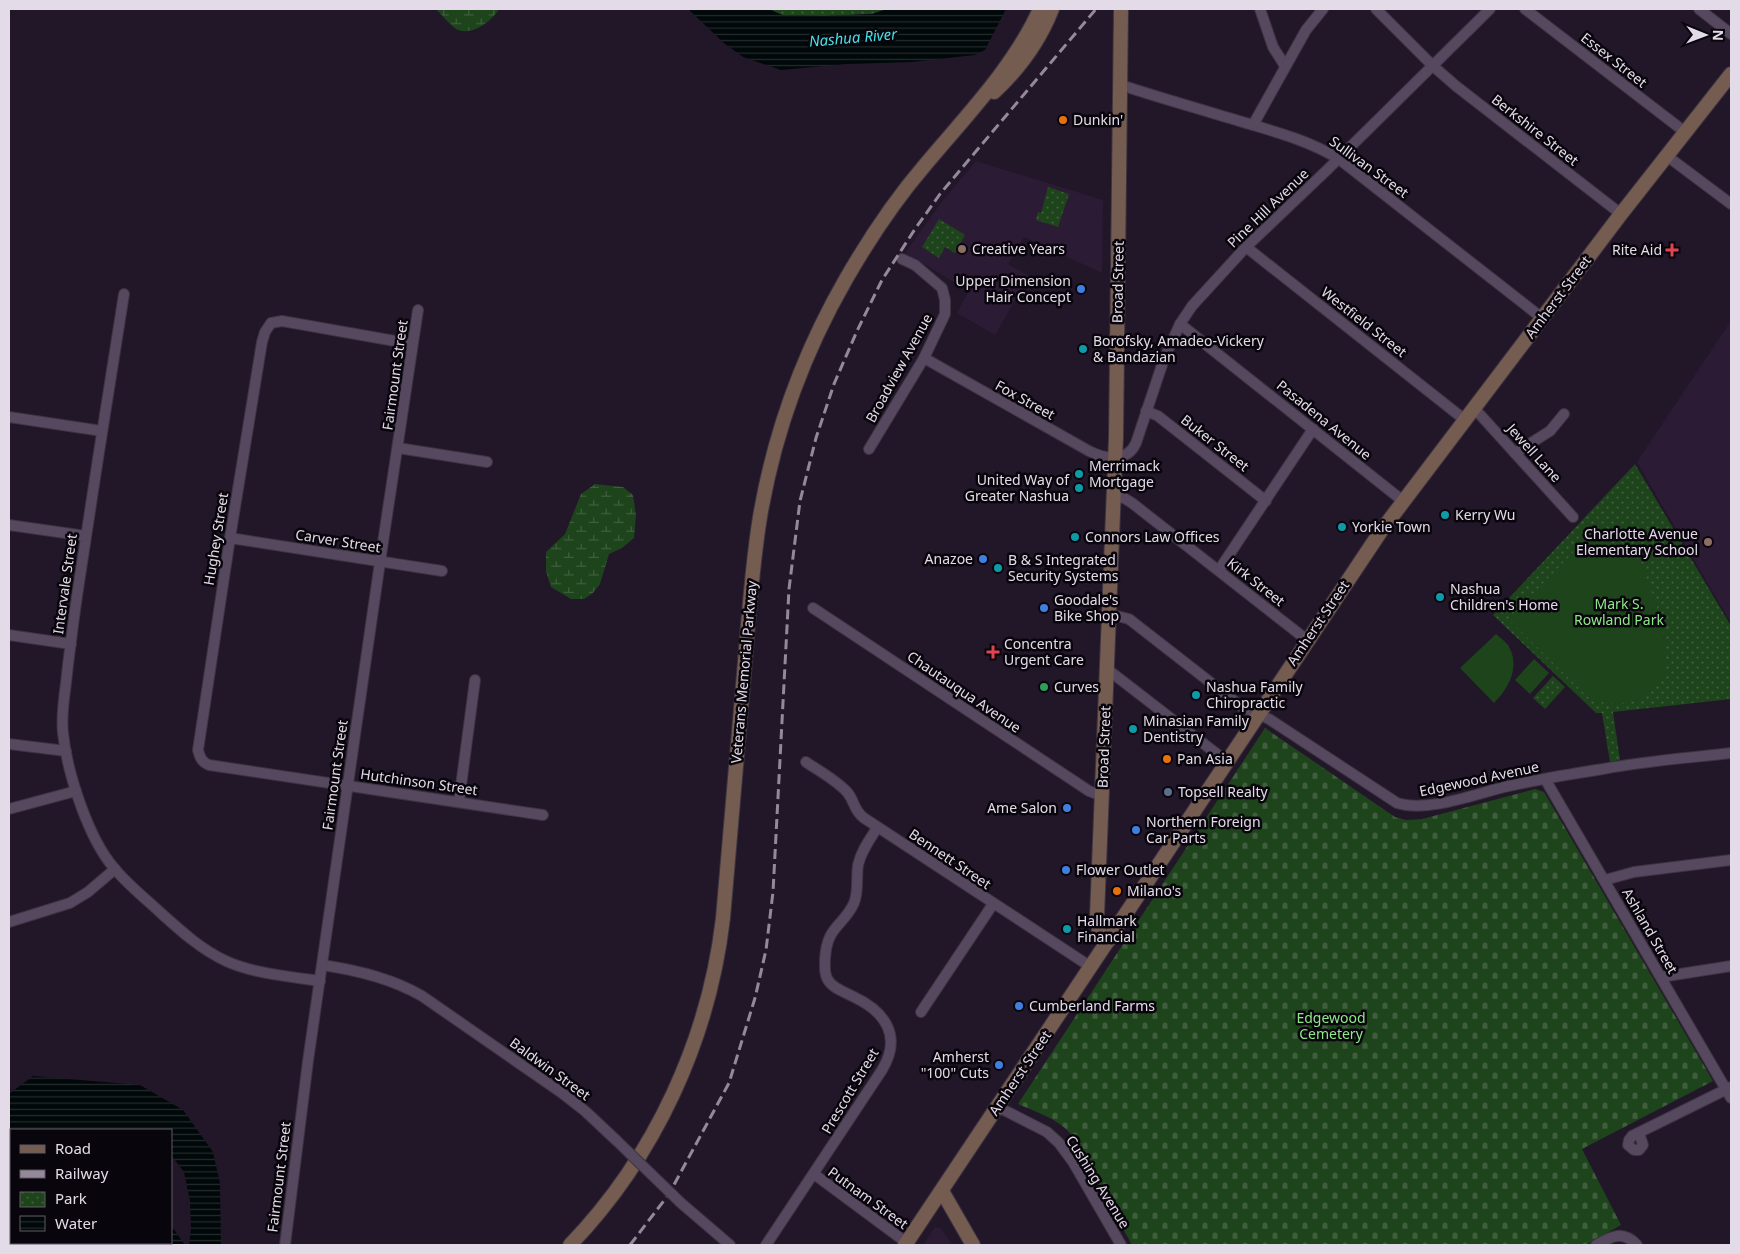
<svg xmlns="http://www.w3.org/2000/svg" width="1740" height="1254" font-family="'Noto Sans',sans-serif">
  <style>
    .built { fill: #2c1b34 }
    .wetland { fill: url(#wetland-marsh) }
    .cemetery { fill: url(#cemetery-stones) }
    .park { fill: url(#park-dots) }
    .garden { fill: #1e441c }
    .water { fill: url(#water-rules) }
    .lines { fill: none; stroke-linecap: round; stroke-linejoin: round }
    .street-casing { stroke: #3c3340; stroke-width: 12 }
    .secondary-casing { stroke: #3c3340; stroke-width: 16 }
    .street { stroke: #56485e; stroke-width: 10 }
    .secondary { stroke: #745c50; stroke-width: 14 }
    .rail { stroke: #948999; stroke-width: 3; stroke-dasharray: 10 5; stroke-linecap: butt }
    .street-bridge-casing { stroke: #3c3340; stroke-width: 12; stroke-linecap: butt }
    .street-bridge { stroke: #56485e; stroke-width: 10 }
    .food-dot { fill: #e8710a; stroke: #09050c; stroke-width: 2 }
    .education-dot { fill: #8d6e63; stroke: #09050c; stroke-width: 2 }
    .health-dot { fill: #e0444e; stroke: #09050c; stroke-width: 2 }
    .shop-dot { fill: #3f7fe0; stroke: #09050c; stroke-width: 2 }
    .culture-dot { fill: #0f9aa8; stroke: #09050c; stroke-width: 2 }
    .leisure-dot { fill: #2e9e5b; stroke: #09050c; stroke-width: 2 }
    .service-dot { fill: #5c6f8a; stroke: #09050c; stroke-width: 2 }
    .labels { text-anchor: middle; stroke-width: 5; stroke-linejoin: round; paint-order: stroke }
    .street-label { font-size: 14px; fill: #e4dbe8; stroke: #09050c }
    .poi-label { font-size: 14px; fill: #e4dbe8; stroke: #09050c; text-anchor: start }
    .park-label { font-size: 14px; fill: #8eea89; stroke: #09050c }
    .water-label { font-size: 15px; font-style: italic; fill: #45e1e4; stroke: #09050c }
  </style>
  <defs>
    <pattern id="wetland-marsh" width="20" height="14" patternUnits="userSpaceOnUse" patternTransform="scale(1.25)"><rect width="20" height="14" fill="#1e441c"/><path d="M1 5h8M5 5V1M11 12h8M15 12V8" fill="none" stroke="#3f5e3d"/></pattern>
    <pattern id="cemetery-stones" width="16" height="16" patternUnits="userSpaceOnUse" patternTransform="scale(1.25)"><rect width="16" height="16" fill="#1e441c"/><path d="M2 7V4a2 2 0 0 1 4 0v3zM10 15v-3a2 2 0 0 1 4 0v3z" fill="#3f5e3d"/></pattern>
    <pattern id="park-dots" width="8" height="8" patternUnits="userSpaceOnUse" patternTransform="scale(1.25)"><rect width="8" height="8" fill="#1e441c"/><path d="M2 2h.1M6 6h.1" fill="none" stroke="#3f5e3d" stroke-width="1.8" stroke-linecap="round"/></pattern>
    <pattern id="water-rules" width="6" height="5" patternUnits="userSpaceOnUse" patternTransform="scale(1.25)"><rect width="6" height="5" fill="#000809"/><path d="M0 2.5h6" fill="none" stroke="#252b2d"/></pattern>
  </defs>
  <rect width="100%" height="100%" fill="#221629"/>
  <g class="built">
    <polygon points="976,161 1103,200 1102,273 1024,237 1008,264 1029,276 995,335 957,313 969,291 905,253 941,203"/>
    <polygon points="1731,321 1731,623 1637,462"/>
    <polygon points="9,1187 11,1188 11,1243 88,1243 90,1245 9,1245"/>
    <polygon points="935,1227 941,1228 952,1245 923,1245"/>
  </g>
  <g class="wetland">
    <path d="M436,9H499C491,22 471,37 456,29C449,24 442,15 436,9Z"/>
    <polygon points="595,484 623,487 633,495 636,515 634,538 622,548 609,554 600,584 593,593 584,599 571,599 551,587 546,572 546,552 565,534 581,494"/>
  </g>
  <path class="cemetery" d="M1265,728L1395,817L1406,820L1422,819L1535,789L1544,792L1713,1081L1582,1149L1621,1225L1586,1245H1132L1070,1133C1056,1118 1036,1112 1018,1104Z"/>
  <g class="park">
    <polygon points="769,9 887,9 872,14 824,16 782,15"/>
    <polygon points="1048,187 1069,194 1058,227 1036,220 1038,212 1041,213"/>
    <polygon points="939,219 965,235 955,253 945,247 939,258 922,247"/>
    <polygon points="1635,464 1731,626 1731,699 1613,712 1620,760 1610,762 1602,713 1596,713 1493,615"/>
    <polygon points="1553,676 1565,687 1545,709 1533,698"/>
  </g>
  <g class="garden">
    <polygon points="1595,530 1642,566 1656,603 1665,639 1666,672 1656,686 1638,700 1617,704 1592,701 1508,619"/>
    <path d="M1496,634C1500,638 1505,641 1508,645C1521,666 1509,688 1494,703L1460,668Z"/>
    <polygon points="1534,659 1549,673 1530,694 1515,680"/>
  </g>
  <g class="water">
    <polygon points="688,9 769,9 782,15 824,16 872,14 887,9 1006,9 985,50 975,55 912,62 847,64 781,70 743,57 725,44"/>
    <polygon points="33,1076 140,1085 183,1110 213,1152 220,1183 221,1245 189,1245 191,1229 190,1201 184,1172 171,1155 171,1130 11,1130 11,1188 9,1187 9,1094"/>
    <polygon points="171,1225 185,1245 90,1245 88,1243 171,1243"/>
  </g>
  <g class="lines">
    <g class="street-casing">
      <g id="street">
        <polyline points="1260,9 1273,47 1285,66"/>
        <polyline points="1376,9 1433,66 1456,86 1621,214"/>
        <polyline points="1525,9 1685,132"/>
        <polyline points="1699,9 1731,34"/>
        <path d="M1121,85C1160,98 1200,109 1239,121C1273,131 1308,140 1339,159L1542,318"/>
        <polyline points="1253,125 1306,30 1323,9"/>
        <polyline points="1667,156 1731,204"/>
        <polyline points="1246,247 1465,420"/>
        <path d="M124,294C108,395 92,495 77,596C73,625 69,654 66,683C64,699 61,716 63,733C67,772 88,838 114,868C128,885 146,899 162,914C182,932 202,950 226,961C251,973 292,977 320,981"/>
        <polyline points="1180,324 1403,501"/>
        <path d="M412,344L282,321L271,323L265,332L262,342L230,538L198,750C200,758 202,762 209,765L543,815"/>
        <path d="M924,358L1089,451C1105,459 1127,463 1136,443L1164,359L1180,324L1192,306L1246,247L1327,170L1490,9"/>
        <polyline points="1474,408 1573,517"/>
        <polyline points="1146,411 1158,416 1266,501"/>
        <polyline points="9,417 102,431"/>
        <polyline points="398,448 487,462"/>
        <polyline points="869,449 924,358 945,314 945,300 942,288 915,265 902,259"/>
        <polyline points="1515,453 1550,431 1564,414"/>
        <polyline points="1114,497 1124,498 1132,503 1307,640"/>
        <polyline points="9,525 86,536"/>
        <polyline points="230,538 442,571"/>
        <polyline points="1219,570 1313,429"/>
        <polyline points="813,608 1089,791 1102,796"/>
        <path d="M1109,614L1129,619L1242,707L1269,719L1397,803C1428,813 1477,793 1509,786C1540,779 1571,774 1603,769C1645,761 1688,758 1731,753"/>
        <polyline points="9,635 71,644"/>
        <polyline points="1107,669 1226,761"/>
        <polyline points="9,744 66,751"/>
        <path d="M806,762C819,771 836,780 847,792C855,801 853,810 864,818L1091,967"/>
        <polyline points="1545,779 1731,1098"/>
        <polyline points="459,801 475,680"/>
        <polyline points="9,809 76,791"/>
        <polyline points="1605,880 1634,872 1731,860"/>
        <polyline points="9,922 70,903 88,892 115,869"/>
        <path d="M322,965C357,970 391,978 422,996L562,1093L585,1111L617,1141"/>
        <polyline points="1661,977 1731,966"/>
        <polyline points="921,1012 993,904"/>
        <polyline points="998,1107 1047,1132 1059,1143 1073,1162 1121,1245"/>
        <polyline points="1639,1133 1643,1145 1639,1150 1634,1150 1628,1145 1629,1140 1632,1136 1731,1087"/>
        <polyline points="814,1174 907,1243"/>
        <polyline points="681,1203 730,1245"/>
        <polyline points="285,1245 308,1061 380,562 418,310"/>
        <path d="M766,1245L882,1070C902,1037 886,1012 854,997C845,992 831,988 827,978C824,972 825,965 825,959C827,925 843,927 854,903C859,891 856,877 858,865C861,851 870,839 877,828"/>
        <path d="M1596,1245C1612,1236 1623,1230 1637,1245"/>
      </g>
    </g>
    <g class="secondary-casing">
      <g id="secondary">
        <path d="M994,92C1020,68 1039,42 1052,9"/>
        <polyline points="1108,941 1099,932 1097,916 1116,437 1121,9"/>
        <polyline points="942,1191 973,1245"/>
        <path d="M570,1245C655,1157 709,1039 723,918C730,840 736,763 743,685C748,629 751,572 760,517C774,434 804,352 846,279C869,239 895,200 925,165C966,116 1014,67 1040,9"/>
        <polyline points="905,1245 1381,531 1621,214 1731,74"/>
      </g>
    </g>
    <use href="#street" class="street"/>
    <use href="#secondary" class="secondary"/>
    <polyline class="rail" points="630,1245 669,1194 729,1083 755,998 766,950 773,892 789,589 800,501 816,438 834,384 857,331 882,280 915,229 940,194 1096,9"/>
    <g class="street-bridge-casing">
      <polyline id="street-bridge" points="617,1141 681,1203"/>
    </g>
    <use href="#street-bridge" class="street-bridge"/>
  </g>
  <g class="food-dot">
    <circle cx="1063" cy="120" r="5"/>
    <circle cx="1167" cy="759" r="5"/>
    <circle cx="1117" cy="891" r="5"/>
  </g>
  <g class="education-dot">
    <circle cx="962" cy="249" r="5"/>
    <circle cx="1708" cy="542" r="5"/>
  </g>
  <g class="health-dot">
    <path d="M1669.5 242.5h5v5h5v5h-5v5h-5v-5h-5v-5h5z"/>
    <path d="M990.5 644.5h5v5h5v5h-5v5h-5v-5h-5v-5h5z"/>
  </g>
  <g class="shop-dot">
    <circle cx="1081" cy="289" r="5"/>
    <circle cx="983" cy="559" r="5"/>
    <circle cx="1044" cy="608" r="5"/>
    <circle cx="1067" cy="808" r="5"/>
    <circle cx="1136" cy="830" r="5"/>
    <circle cx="1066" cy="870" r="5"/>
    <circle cx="1019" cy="1006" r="5"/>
    <circle cx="999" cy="1065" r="5"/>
  </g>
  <g class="culture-dot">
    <circle cx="1083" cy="349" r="5"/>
    <circle cx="1079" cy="474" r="5"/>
    <circle cx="1079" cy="488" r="5"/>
    <circle cx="1445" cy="515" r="5"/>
    <circle cx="1342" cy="527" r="5"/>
    <circle cx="1075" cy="537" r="5"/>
    <circle cx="998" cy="568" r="5"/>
    <circle cx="1440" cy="597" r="5"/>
    <circle cx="1196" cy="695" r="5"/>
    <circle cx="1133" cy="729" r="5"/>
    <circle cx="1067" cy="929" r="5"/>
  </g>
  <circle class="leisure-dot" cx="1044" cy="687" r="5"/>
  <circle class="service-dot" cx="1168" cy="792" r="5"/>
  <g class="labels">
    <g class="street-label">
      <text transform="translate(1614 60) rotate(38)" y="5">Essex Street</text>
      <text transform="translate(1535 130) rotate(38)" y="5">Berkshire Street</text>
      <text transform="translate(1369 167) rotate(36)" y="5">Sullivan Street</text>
      <text transform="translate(1268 208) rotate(-44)" y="5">Pine Hill Avenue</text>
      <text transform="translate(1118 282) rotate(-89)" y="5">Broad Street</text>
      <text transform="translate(1558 297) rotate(-53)" y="5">Amherst Street</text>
      <text transform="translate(1364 322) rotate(38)" y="5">Westfield Street</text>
      <text transform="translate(899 368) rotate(-61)" y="5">Broadview Avenue</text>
      <text transform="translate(395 375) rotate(-82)" y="5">Fairmount Street</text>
      <text transform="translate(1025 400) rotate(29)" y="5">Fox Street</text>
      <text transform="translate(1324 420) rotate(39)" y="5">Pasadena Avenue</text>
      <text transform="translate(1215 443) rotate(38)" y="5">Buker Street</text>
      <text transform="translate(1534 453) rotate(48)" y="5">Jewell Lane</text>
      <text transform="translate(216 539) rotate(-81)" y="5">Hughey Street</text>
      <text transform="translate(338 541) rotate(9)" y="5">Carver Street</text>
      <text transform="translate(1256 582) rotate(38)" y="5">Kirk Street</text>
      <text transform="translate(65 584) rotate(-82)" y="5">Intervale Street</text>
      <text transform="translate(1318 623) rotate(-56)" y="5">Amherst Street</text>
      <text transform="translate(744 672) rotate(-85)" y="5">Veterans Memorial Parkway</text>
      <text transform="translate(964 692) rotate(34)" y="5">Chautauqua Avenue</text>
      <text transform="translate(1104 747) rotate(-88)" y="5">Broad Street</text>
      <text transform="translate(335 775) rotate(-82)" y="5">Fairmount Street</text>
      <text transform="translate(1479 779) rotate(-12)" y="5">Edgewood Avenue</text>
      <text transform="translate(419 782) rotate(8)" y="5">Hutchinson Street</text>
      <text transform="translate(950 859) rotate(34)" y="5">Bennett Street</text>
      <text transform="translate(1650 931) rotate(60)" y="5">Ashland Street</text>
      <text transform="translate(550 1069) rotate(36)" y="5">Baldwin Street</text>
      <text transform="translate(1020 1073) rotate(-56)" y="5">Amherst Street</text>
      <text transform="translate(850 1091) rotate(-59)" y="5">Prescott Street</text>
      <text transform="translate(279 1177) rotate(-83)" y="5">Fairmount Street</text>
      <text transform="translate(1098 1182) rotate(58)" y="5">Cushing Avenue</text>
      <text transform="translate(868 1198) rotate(36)" y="5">Putnam Street</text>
    </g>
    <g class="poi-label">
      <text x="1073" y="125">Dunkin'</text>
      <text x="972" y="254">Creative Years</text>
      <text x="1662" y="255" text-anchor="end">Rite Aid</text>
      <text x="1071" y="286" text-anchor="end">Upper Dimension<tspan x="1071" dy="16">Hair Concept</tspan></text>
      <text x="1093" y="346">Borofsky, Amadeo-Vickery<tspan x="1093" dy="16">&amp; Bandazian</tspan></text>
      <text x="1089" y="471">Merrimack<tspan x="1089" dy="16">Mortgage</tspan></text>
      <text x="1069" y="485" text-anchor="end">United Way of<tspan x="1069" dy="16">Greater Nashua</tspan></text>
      <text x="1455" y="520">Kerry Wu</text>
      <text x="1352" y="532">Yorkie Town</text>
      <text x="1698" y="539" text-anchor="end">Charlotte Avenue<tspan x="1698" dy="16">Elementary School</tspan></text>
      <text x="1085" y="542">Connors Law Offices</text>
      <text x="973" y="564" text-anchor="end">Anazoe</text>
      <text x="1008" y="565">B &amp; S Integrated<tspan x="1008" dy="16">Security Systems</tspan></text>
      <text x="1450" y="594">Nashua<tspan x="1450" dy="16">Children's Home</tspan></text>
      <text x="1054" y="605">Goodale's<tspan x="1054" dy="16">Bike Shop</tspan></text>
      <text x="1004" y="649">Concentra<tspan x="1004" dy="16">Urgent Care</tspan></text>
      <text x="1054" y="692">Curves</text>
      <text x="1206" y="692">Nashua Family<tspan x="1206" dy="16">Chiropractic</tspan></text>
      <text x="1143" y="726">Minasian Family<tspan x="1143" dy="16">Dentistry</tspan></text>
      <text x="1177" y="764">Pan Asia</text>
      <text x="1178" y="797">Topsell Realty</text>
      <text x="1057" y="813" text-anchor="end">Ame Salon</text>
      <text x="1146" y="827">Northern Foreign<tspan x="1146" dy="16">Car Parts</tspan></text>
      <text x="1076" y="875">Flower Outlet</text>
      <text x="1127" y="896">Milano's</text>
      <text x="1077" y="926">Hallmark<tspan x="1077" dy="16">Financial</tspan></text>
      <text x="1029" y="1011">Cumberland Farms</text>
      <text x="989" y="1062" text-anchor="end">Amherst<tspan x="989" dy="16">"100" Cuts</tspan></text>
    </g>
    <g class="park-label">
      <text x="1619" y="609">Mark S.<tspan x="1619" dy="16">Rowland Park</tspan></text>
      <text x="1331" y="1023">Edgewood<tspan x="1331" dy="16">Cemetery</tspan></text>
    </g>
    <g class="water-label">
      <text transform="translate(853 38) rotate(-5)" y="5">Nashua River</text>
    </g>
  </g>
  <rect width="1740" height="1254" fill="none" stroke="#e4dbe8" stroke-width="20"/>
  <rect x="10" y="1129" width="162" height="115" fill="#09050c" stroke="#615b64"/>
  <rect x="20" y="1145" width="25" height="8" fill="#745c50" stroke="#615b64"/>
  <text x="55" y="1154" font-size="15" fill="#e4dbe8">Road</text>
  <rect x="20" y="1170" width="25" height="8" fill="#948999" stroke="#615b64"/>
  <text x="55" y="1179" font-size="15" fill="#e4dbe8">Railway</text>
  <rect x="20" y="1192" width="25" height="15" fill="url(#park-dots)" stroke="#615b64"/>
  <text x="55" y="1204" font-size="15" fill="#e4dbe8">Park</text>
  <rect x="20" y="1216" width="25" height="15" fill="url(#water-rules)" stroke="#615b64"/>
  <text x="55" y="1229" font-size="15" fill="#e4dbe8">Water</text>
  <g transform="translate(1705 35) rotate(91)" stroke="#09050c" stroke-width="4" paint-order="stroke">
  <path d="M0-4L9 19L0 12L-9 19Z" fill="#e4dbe8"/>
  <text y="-8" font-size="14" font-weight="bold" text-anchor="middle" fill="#e4dbe8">N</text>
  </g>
</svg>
